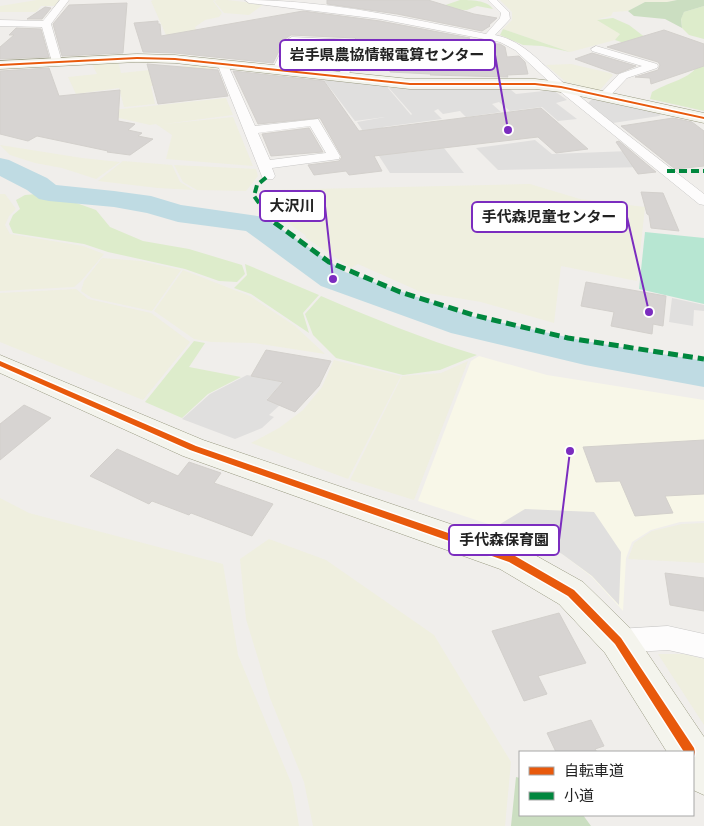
<svg xmlns="http://www.w3.org/2000/svg" width="704" height="826" font-family="Lato,'Noto Sans JP',sans-serif">
  <style>
    .education { fill: #f8f7e8 }
    .farmland { fill: #efefdf }
    .grass { fill: #ddeccb }
    .forest { fill: #cbdec1 }
    .pitch { fill: #b7e6d2 }
    .parking { fill: #e0dfde }
    .lines { fill: none; stroke-linecap: round; stroke-linejoin: round }
    .river { fill: #bfdbe3; fill-rule: evenodd }
    .building { fill: #d7d4d2; stroke: #d3d0cc }
    .street-casing { stroke: #c9c8c7; stroke-width: 1 }
    .secondary-casing { stroke: #999a82; stroke-width: 1 }
    .street { fill: #fdfcfc; fill-rule: evenodd }
    .secondary { fill: #f4f4ed; fill-rule: evenodd }
    .quiet-far1 { stroke: #00873e; stroke-width: 4; stroke-dasharray: 8 4; stroke-linecap: butt }
    .quiet { stroke: #00873e; stroke-width: 5; stroke-dasharray: 10 5; stroke-linecap: butt }
    .cycleway-casing { stroke: #fff; stroke-width: 3 }
    .cycleway { fill: #e8590c; fill-rule: evenodd }
    .leader { fill: none; stroke: #7b2cbf; stroke-width: 2 }
    .callout-dot { fill: #7b2cbf; stroke: #fff; stroke-width: 2 }
    .callout { fill: #fff; stroke: #7b2cbf; stroke-width: 2 }
    .callout-label { font-size: 15px; text-anchor: middle; font-weight: bold; fill: #222 }
  </style>
  <rect width="100%" height="100%" fill="#f0eeeb"/>
  <polygon class="education" points="479,356 547,375 704,400 704,521 680,522 651,530 632,542 626,558 623,611 592,577 562,554 528,537 418,501 471,361"/>
  <g class="farmland">
    <polygon points="37,0 61,0 55,6 41,6 36,12 0,12 0,6"/>
    <polygon points="153,0 215,0 213,1 222,13 219,17 205,20 195,27 201,42 170,44 151,1"/>
    <polygon points="217,0 227,0 264,4 249,15 224,13 214,1"/>
    <polygon points="500,0 677,0 667,2 645,2 628,11 613,12 611,16 598,19 620,34 615,40 570,52 503,29 512,20 512,12"/>
    <polygon points="118,61 121,73 198,65 212,66 220,79 151,86 155,104 124,107 119,88 76,94 68,77 97,74 91,62"/>
    <polygon points="571,64 610,73 613,75 600,90 597,90 566,82 546,65"/>
    <polygon points="226,98 233,115 164,124 233,117 253,166 166,159 172,135 156,124 150,125 93,112"/>
    <polygon points="0,145 82,158 120,162 96,179 62,168 35,163 10,155"/>
    <polygon points="123,161 172,165 180,182 193,190 158,188 98,181"/>
    <polygon points="174,165 256,169 258,176 246,191 197,190 183,182"/>
    <polygon points="530,184 580,199 645,207 637,281 561,266 554,323 481,302 421,292 358,264 351,268 306,238 305,235 278,216 265,204 266,193 269,190"/>
    <polygon points="0,194 5,194 16,209 9,216 5,225 10,234 83,246 104,254 81,281 74,287 0,291"/>
    <polygon points="102,258 141,261 181,270 152,311 92,298 81,291 84,281"/>
    <polygon points="183,270 250,296 295,326 325,354 254,343 211,342 194,339 154,311"/>
    <polygon points="76,289 88,299 151,313 190,342 143,400 0,342 0,293"/>
    <polygon points="334,360 401,376 348,479 251,443 279,428 303,410 322,387"/>
    <polygon points="468,361 414,500 350,480 402,376 441,373"/>
    <polygon points="0,498 29,513 223,564 238,655 292,785 299,826 0,826"/>
    <polygon points="704,523 704,563 628,559 634,543 652,531 682,524"/>
    <polygon points="269,539 326,560 434,635 511,762 505,826 313,826 304,782 270,698 246,619 240,559"/>
    <polygon points="658,654 684,654 704,659 704,725"/>
  </g>
  <g class="grass">
    <path d="M460,0C471,0 487,0 493,9L477,6L467,10L434,9Z"/>
    <polygon points="704,6 704,39 689,35 682,28 681,18 684,12"/>
    <path d="M613,18L629,25L646,38L704,58V111L650,99L652,92C666,83 687,80 697,67L615,40L620,34L597,20Z"/>
    <polygon points="503,29 570,52 542,46 523,45 500,35"/>
    <polygon points="36,194 68,200 96,210 110,227 143,241 189,249 242,265 245,274 237,282 219,281 185,269 108,252 84,244 13,233 9,224 13,215 20,209 16,200 25,195"/>
    <polygon points="245,264 319,295 303,313 309,333 251,294 234,288 247,275"/>
    <path d="M321,296C372,318 423,339 477,355L440,370L403,375L336,358L313,335L305,314Z"/>
    <polygon points="194,341 205,343 189,367 241,377 208,394 182,418 145,402"/>
  </g>
  <g class="forest">
    <polygon points="677,0 704,0 704,6 684,12 681,19 682,28 665,19 634,16 628,11 645,2 667,2"/>
    <polygon points="516,777 520,778 520,815 583,815 591,826 511,826"/>
  </g>
  <polygon class="pitch" points="645,232 704,238 704,304 639,289"/>
  <g class="parking">
    <polygon points="323,79 388,85 388,88 411,115 412,114 389,88 506,86 516,94 553,90 567,100 556,103 577,119 558,121 542,107 510,111 499,102 492,104 501,112 466,117 460,111 443,114 438,109 434,111 442,119 383,127 404,153 444,148 464,173 390,173 357,122 385,117 355,121"/>
    <polygon points="600,98 663,113 659,116 613,123 588,103 592,99"/>
    <polygon points="535,140 552,154 629,151 647,167 498,170 476,148"/>
    <polygon points="672,298 704,305 704,311 694,310 693,326 669,322"/>
    <polygon points="247,375 283,382 267,399 280,405 269,415 274,417 262,428 235,439 182,419 210,394"/>
    <polygon points="525,509 594,512 621,552 619,605 592,576 562,554 528,537 497,526"/>
  </g>
  <g class="lines">
    <polygon class="river" points="0,158 9,160 47,178 56,185 114,191 151,196 181,205 264,217 345,272 472,316 585,341 704,361 704,387 585,365 451,333 321,286 246,231 178,222 147,213 114,207 49,201 39,199 27,190 0,176"/>
  </g>
  <g class="building">
    <polygon points="327,0 428,0 474,14 497,18 489,25 490,26 482,31 397,14 327,4"/>
    <polygon points="127,3 123,53 62,56 53,24 69,5"/>
    <polygon points="45,7 51,8 42,19 27,19"/>
    <polygon points="303,11 380,21 470,38 463,43 500,44 505,47 507,57 519,56 525,62 528,74 507,75 508,77 430,75 431,74 390,72 390,70 352,70 359,42 355,38 291,35 285,39 273,63 175,53 143,52 134,23 158,21 158,24 160,24 161,36"/>
    <polygon points="16,28 41,29 49,57 0,59 0,47 14,35 9,35"/>
    <polygon points="664,30 704,44 704,66 651,84 650,78 635,77 658,70 660,65 658,62 607,47"/>
    <polygon points="592,53 636,66 617,74 575,59"/>
    <polygon points="147,64 218,70 228,96 158,104"/>
    <polygon points="49,68 59,96 120,90 118,121 135,124 128,130 142,133 138,136 153,139 130,155 107,152 108,151 37,136 28,141 0,134 0,71"/>
    <polygon points="233,71 324,81 359,131 541,108 588,149 556,153 538,137 374,156 382,171 349,175 346,171 314,175 308,165 339,161 342,157 320,118 258,124"/>
    <polygon points="673,118 692,122 704,131 704,166 675,169 621,126"/>
    <polygon points="309,128 323,152 271,156 262,134"/>
    <polygon points="619,141 656,172 638,174 616,142"/>
    <polygon points="641,192 663,193 679,231 651,228 649,215 647,214"/>
    <polygon points="586,282 666,296 663,326 653,324 652,334 611,326 614,312 581,306"/>
    <polygon points="266,350 331,361 319,386 295,412 267,400 283,382 251,376"/>
    <polygon points="24,405 51,418 0,460 0,424"/>
    <polygon points="704,440 704,494 665,496 673,513 635,516 620,481 596,482 583,447"/>
    <polygon points="117,449 178,476 189,462 221,473 214,483 273,504 252,536 191,513 189,515 152,501 149,504 90,476"/>
    <polygon points="665,573 704,578 704,611 670,605"/>
    <polygon points="559,613 586,663 538,676 547,694 524,701 492,631"/>
    <polygon points="591,720 604,746 595,749 597,752 556,752 547,733"/>
  </g>
  <g class="lines">
    <g class="street-casing">
      <g id="street">
        <polygon points="60,0 69,0 51,24 62,62 61,64 57,65 52,62 42,27 0,26 0,20 43,21"/>
        <path d="M245,0C326,0 407,18 486,34L500,18L501,13L488,0H497L509,12L510,19L495,35C525,41 543,66 566,85C611,123 658,158 704,194V205L699,204L557,89L515,50L500,42L380,19L249,3Z"/>
        <polygon points="292,37 355,40 357,42 348,79 340,79 339,77 346,45 295,43 281,72 273,72 272,70 287,40"/>
        <polygon points="596,46 657,64 658,66 657,68 627,78 607,99 599,99 597,97 599,95 619,74 642,66 592,51 591,49"/>
        <path d="M222,60L227,63L255,126L318,119L340,156L339,159L272,168L275,176L273,179H263L217,63ZM310,126L326,153L270,160L258,133Z"/>
        <polygon points="668,626 704,634 704,658 668,650 618,653 609,650 605,641 609,632 618,629"/>
      </g>
    </g>
    <g class="secondary-casing">
      <g id="secondary">
        <polygon points="137,54 175,55 410,79 535,79 561,82 704,113 704,123 561,92 535,89 410,89 175,63 137,62 0,69 0,61"/>
        <polygon points="0,355 203,440 524,549 583,582 631,629 704,737 704,795 693,790 693,752 667,752 605,653 559,604 500,569 183,456 0,373"/>
      </g>
    </g>
    <use href="#street" class="street"/>
    <use href="#secondary" class="secondary"/>
    <g class="quiet-far1">
      <polyline points="667,171 704,171"/>
      <polyline points="266,213 254,196 257,185 268,176"/>
    </g>
    <polyline class="quiet" points="265,211 271,220 329,262 400,292 473,315 568,338 704,359"/>
    <g class="cycleway-casing">
      <g id="cycleway">
        <polygon points="137,57 175,58 410,83 535,83 561,86 704,117 704,119 561,88 535,85 410,85 175,60 137,59 0,66 0,64"/>
        <polygon points="0,361 196,446 515,556 574,590 621,638 694,748 695,752 694,756 693,756 693,752 684,752 615,644 568,596 509,562 190,450 0,366"/>
      </g>
    </g>
    <use href="#cycleway" class="cycleway"/>
  </g>
  <path class="leader" d="M508 130L495 55M333 279L325 206M649 312L627 217M570 451L559 540"/>
  <g class="callout-dot">
    <circle cx="508" cy="130" r="5"/>
    <circle cx="333" cy="279" r="5"/>
    <circle cx="649" cy="312" r="5"/>
    <circle cx="570" cy="451" r="5"/>
  </g>
  <g class="callout">
    <rect x="280" y="40" width="215" height="30" rx="5"/>
    <rect x="260" y="191" width="65" height="30" rx="5"/>
    <rect x="472" y="202" width="155" height="30" rx="5"/>
    <rect x="449" y="525" width="110" height="30" rx="5"/>
  </g>
  <g class="callout-label">
    <text x="387" y="60">岩手県農協情報電算センター</text>
    <text x="292" y="211">大沢川</text>
    <text x="549" y="222">手代森児童センター</text>
    <text x="504" y="545">手代森保育園</text>
  </g>
  <rect x="519" y="751" width="175" height="65" fill="#ffffff" stroke="#a7a7a7"/>
  <rect x="529" y="767" width="25" height="8" fill="#e8590c" stroke="#a7a7a7"/>
  <text x="564" y="776" font-size="15" fill="#222222">自転車道</text>
  <rect x="529" y="792" width="25" height="8" fill="#00873e" stroke="#a7a7a7"/>
  <text x="564" y="801" font-size="15" fill="#222222">小道</text>
</svg>
